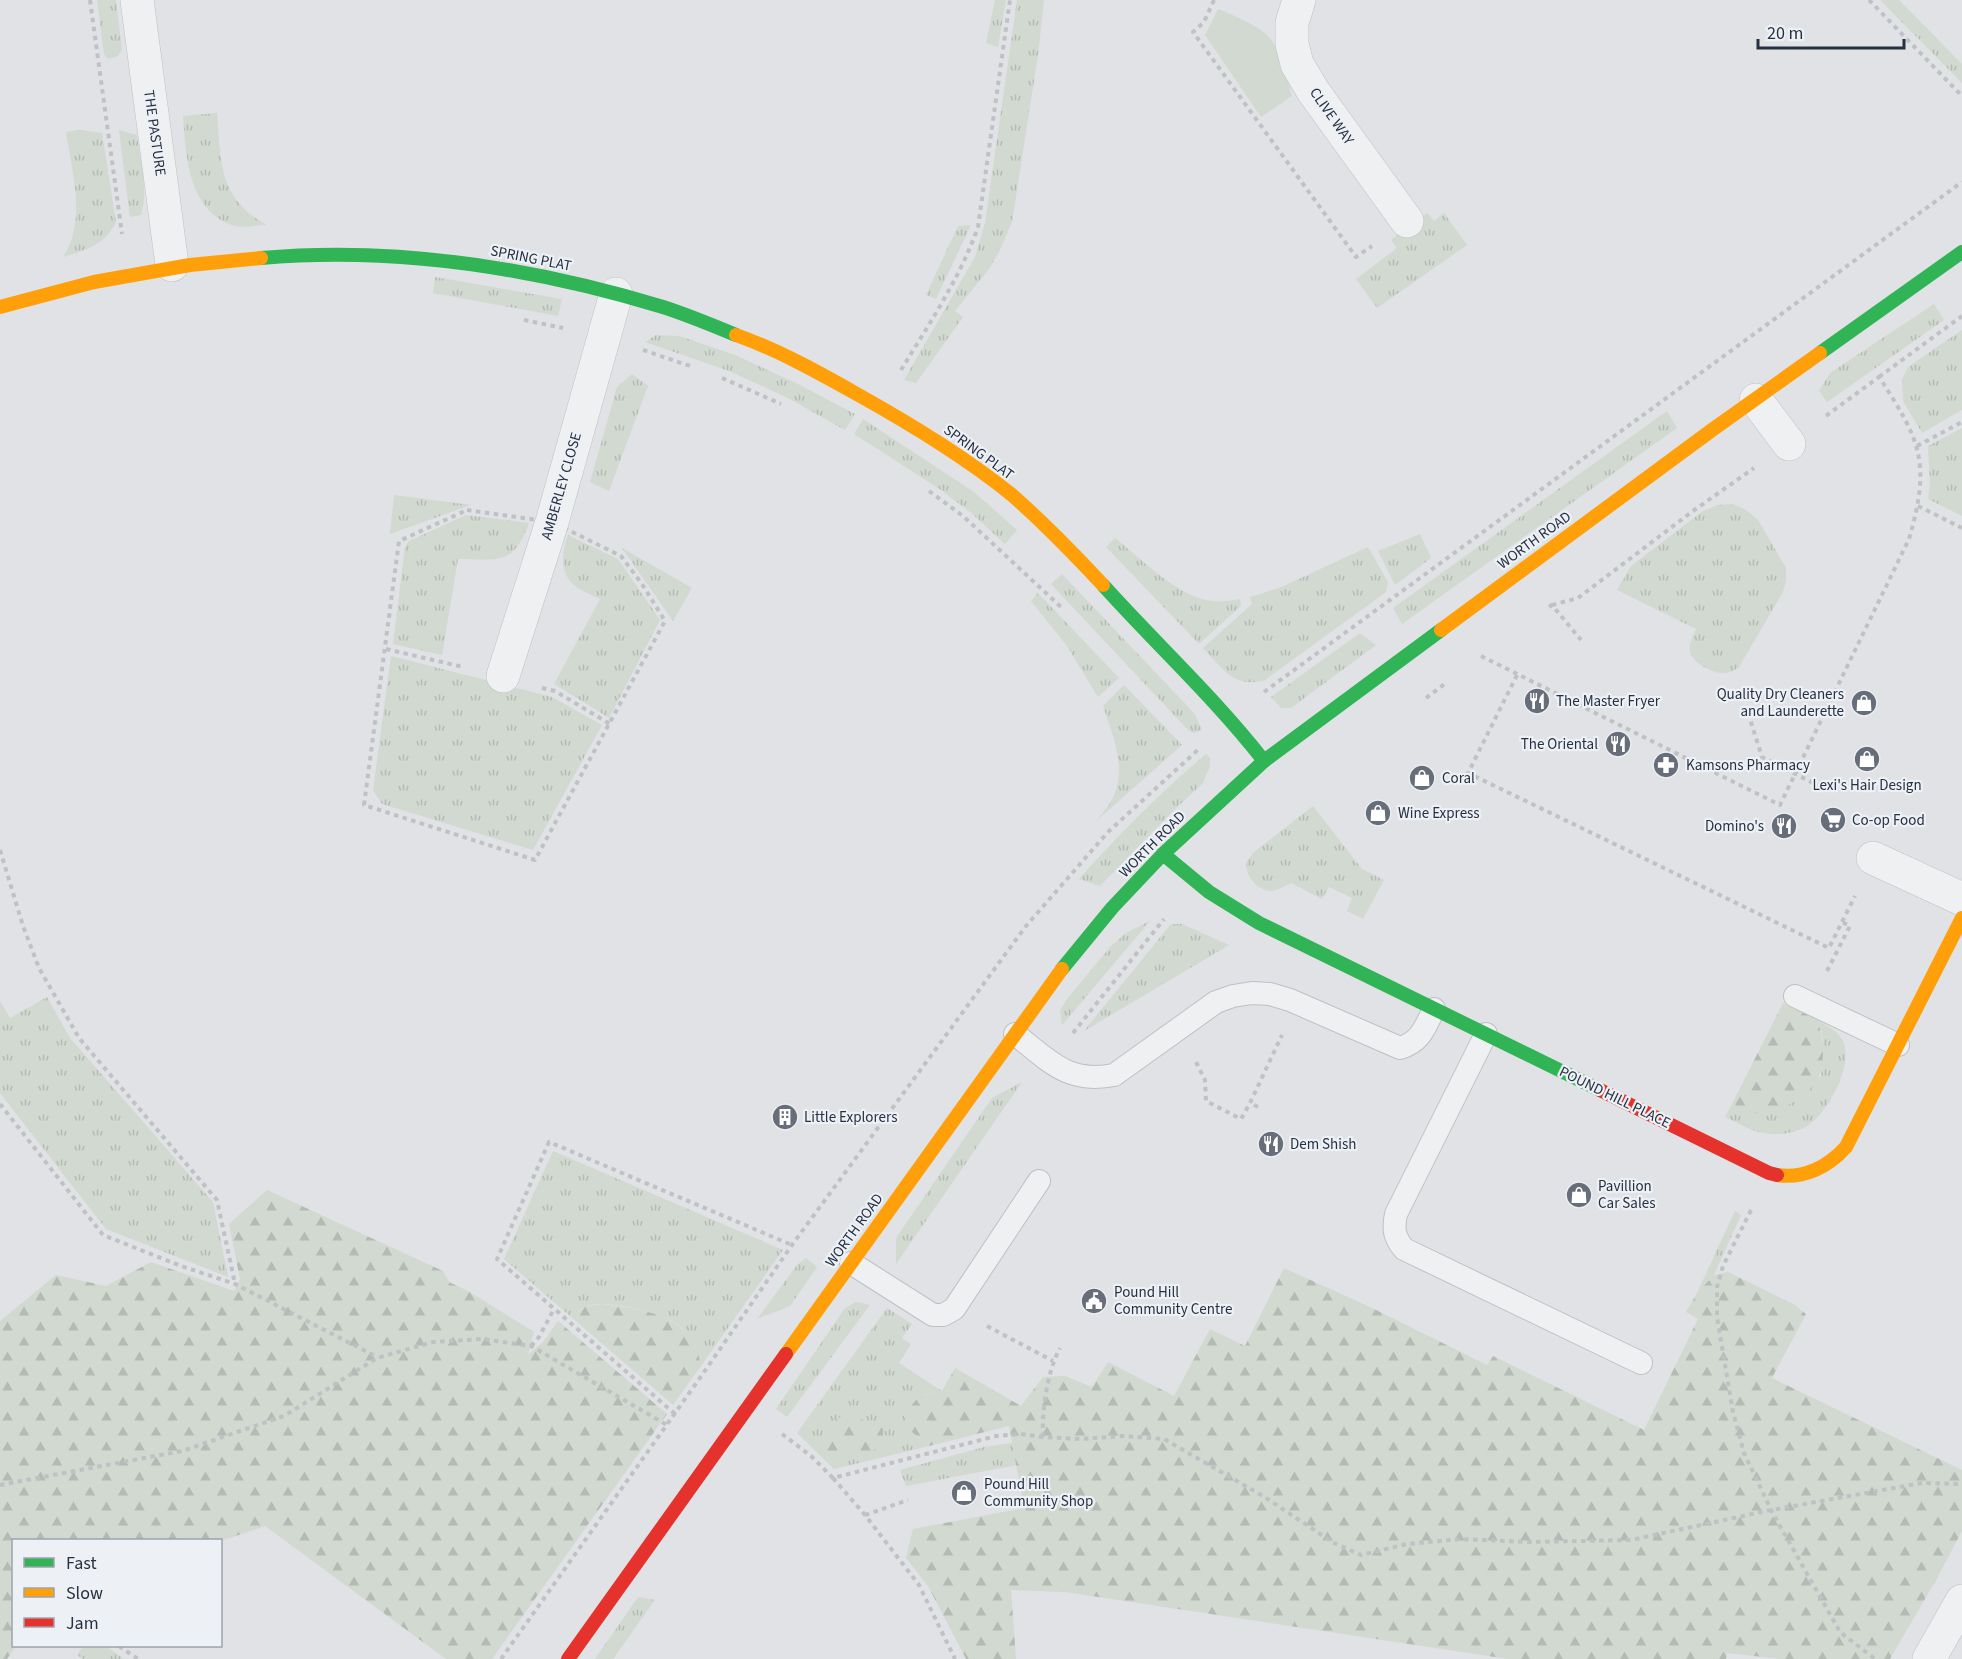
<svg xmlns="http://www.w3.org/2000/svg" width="1962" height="1659" font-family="'Source Sans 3',sans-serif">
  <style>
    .grass { fill: url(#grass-tufts); fill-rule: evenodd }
    .forest { fill: url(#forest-firs) }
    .garden { fill: #d1d9d0 }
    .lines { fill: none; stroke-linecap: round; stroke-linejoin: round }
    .lane-casing { stroke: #bec0c3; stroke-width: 24 }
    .street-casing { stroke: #bec0c3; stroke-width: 34 }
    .path { stroke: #bfc1c5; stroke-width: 4; stroke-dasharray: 4.5 4.5; stroke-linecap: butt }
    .lane { stroke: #eff0f2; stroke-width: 22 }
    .street { stroke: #eff0f2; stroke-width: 33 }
    .fast { stroke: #30b455; stroke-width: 14 }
    .slow { stroke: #ff9f0a; stroke-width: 14 }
    .jam { stroke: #e5322d; stroke-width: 14 }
    .labels { text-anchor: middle; stroke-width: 4.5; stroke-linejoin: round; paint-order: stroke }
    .street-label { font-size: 15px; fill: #263040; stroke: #edf1f6 }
    .poi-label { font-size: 15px; fill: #263040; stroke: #edf1f6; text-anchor: start }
  </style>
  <defs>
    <pattern id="grass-tufts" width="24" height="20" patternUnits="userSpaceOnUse" patternTransform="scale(1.5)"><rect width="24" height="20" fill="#d1d9d0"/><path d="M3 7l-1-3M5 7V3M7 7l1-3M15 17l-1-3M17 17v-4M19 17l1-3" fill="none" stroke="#b3bbb4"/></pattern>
    <pattern id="forest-firs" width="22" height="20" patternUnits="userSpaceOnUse" patternTransform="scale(1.5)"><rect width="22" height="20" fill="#d1d9d0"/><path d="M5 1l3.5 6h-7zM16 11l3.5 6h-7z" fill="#b3bbb4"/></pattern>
  </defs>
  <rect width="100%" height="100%" fill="#e0e2e5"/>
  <g class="grass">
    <polygon points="97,0 116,0 122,50 118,56 108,59 104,54"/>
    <polygon points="995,0 1006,0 998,47 986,43"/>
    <polygon points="1017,0 1044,0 1038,55 1012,222 999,252 989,269 955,311 963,317 916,383 904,380 975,257 985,223"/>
    <polygon points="1880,0 1899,0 1962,64 1962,83"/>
    <path d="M217,113C221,162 218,199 267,225C257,225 244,228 235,226C188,212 186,156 183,116Z"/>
    <path d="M80,130L102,133L116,222C105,245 86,250 63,257C87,221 72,172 66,132Z"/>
    <path d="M119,130L137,135C140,159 149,191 141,215L130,217Z"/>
    <polygon points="1427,213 1434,221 1444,213 1467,245 1377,308 1356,279 1397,248 1391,240"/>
    <polygon points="971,225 936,299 926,295 958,226"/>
    <polygon points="435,277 562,299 558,316 433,293"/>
    <polygon points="1934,304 1944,320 1827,402 1819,391 1830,373"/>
    <polygon points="1962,330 1962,410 1922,433 1903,401 1902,379 1908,367"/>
    <polygon points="656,335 679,336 735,355 796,383 855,414 845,430 788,398 729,371 645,342"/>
    <polygon points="632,374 648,386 609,491 590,482 617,387"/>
    <polygon points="1667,411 1677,428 1402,624 1393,608"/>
    <polygon points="863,419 974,492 1017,530 1005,544 970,512 941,490 854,434"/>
    <polygon points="1962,428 1962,516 1928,499 1930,484 1928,446"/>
    <polygon points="394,495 471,505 390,534"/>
    <path d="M1733,504L1746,510L1758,520L1786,568V581L1783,592L1739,667C1733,671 1728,674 1721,673C1711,672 1692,662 1690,652C1688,644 1693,637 1696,629L1617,590L1631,566L1703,511L1718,505Z"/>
    <path d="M466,515L529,523C513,567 497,559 458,559L442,655L393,644L405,547L409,541Z"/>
    <polygon points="1420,534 1431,558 1395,585 1378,551"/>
    <path d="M568,535L618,559L660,620L609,718L554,684L600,599C592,595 581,591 574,585C559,572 562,552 568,535Z"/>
    <path d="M1115,538C1140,558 1179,598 1212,601C1222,602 1231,601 1240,599L1241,606L1199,644L1106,547Z"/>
    <path d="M1368,547L1388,582L1386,592L1265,680C1233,689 1224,669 1203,648L1252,604L1250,597L1279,588Z"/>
    <polygon points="622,548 692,588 673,621"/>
    <polygon points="1062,574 1194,713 1202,730 1193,733 1188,730 1051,584"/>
    <polygon points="1038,593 1119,678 1098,697 1067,646 1031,601"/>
    <polygon points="1360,633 1376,645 1291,708 1281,708 1271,697"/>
    <polygon points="391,656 552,697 602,725 533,850 382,804 373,790"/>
    <path d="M1124,685L1182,745L1095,822C1100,816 1106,810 1110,803C1129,773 1113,735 1103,706Z"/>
    <path d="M1206,754L1210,758V766L1203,783L1174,810L1100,886L1079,879C1119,834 1160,793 1206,754Z"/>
    <path d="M1313,806L1362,869L1384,880L1363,919L1347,911L1352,898L1329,887L1322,899L1291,883C1285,886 1278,890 1272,891C1259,892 1243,875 1247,861C1248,860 1253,854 1253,853Z"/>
    <polygon points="1150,921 1062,1025 1060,1011 1067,999 1111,946 1126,933"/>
    <polygon points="1171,924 1182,924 1229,945 1084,1031"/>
    <polygon points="47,997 70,1038 213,1202 228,1277 106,1229 0,1093 0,1001 10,1018"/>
    <path d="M1818,1020C1827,1026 1838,1031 1843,1041C1854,1066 1827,1116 1804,1128C1794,1132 1783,1135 1772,1134C1756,1134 1740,1124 1725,1117L1732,1104L1761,1113L1821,1076L1823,1039Z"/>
    <polygon points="1022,1082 896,1264 896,1238 992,1098"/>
    <path d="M553,1151L783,1250L701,1366C696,1349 692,1334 676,1323C660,1312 604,1299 586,1306C583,1307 581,1310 578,1311L577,1322L504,1259Z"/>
    <polygon points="1735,1211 1741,1215 1714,1275 1697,1293"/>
    <polygon points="806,1258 817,1267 790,1306 757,1319 797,1265"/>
    <polygon points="856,1302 870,1305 787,1417 776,1409 845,1308"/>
    <path d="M887,1308L912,1324L902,1338L911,1344L899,1363L942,1391L924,1395L912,1432L929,1446L834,1469L797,1433ZM842,1416H856L866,1422L819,1441L827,1427Z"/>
    <polygon points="1012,1443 1017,1465 906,1486 900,1470 984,1447"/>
    <polygon points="638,1597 655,1600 613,1659 595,1659"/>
    <polygon points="84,1646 106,1646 124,1659 83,1659 77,1655"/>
  </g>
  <g class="forest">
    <path d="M1783,1003L1818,1020C1827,1057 1827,1085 1790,1104C1781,1109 1769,1114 1759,1113C1750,1112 1741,1107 1732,1104Z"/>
    <polygon points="267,1190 443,1271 449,1282 468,1291 534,1332 528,1355 544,1341 558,1321 667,1414 492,1659 446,1659 265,1526 221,1541 14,1540 14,1646 16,1646 7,1659 0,1659 0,1321 56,1275 106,1286 151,1262 234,1291 240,1279 229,1224"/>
    <path d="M1284,1268L1370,1307L1487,1365L1493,1356L1644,1430L1698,1319L1686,1312L1697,1293L1714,1275L1728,1272L1795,1305L1806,1314L1772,1378L1962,1470V1531L1936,1580L1890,1659H1780L1727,1653L1726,1659H1508L1065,1592L1011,1590L1016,1659H966L928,1586L906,1558L913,1529L1024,1508L1009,1426L929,1446L912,1432L905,1421C912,1398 919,1396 942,1391L955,1368L1021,1406L1043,1377L1065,1376L1092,1387L1108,1362L1174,1396L1210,1329L1245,1346Z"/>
    <path d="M602,1304C633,1308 677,1312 695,1343C698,1349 699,1359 701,1366L673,1405L577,1322L578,1312L586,1306Z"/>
    <polygon points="842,1416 856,1416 866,1422 878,1424 883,1429 883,1440 876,1449 855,1456 836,1459 824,1453 819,1441 826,1427"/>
  </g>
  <path class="garden" d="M1218,9C1275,33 1276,36 1292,96L1261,117L1205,35Z"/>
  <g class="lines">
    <g class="lane-casing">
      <g id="lane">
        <polyline points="1795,996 1898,1045"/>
        <path d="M1015,1034C1049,1061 1068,1084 1114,1075L1216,1002L1233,996L1252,993L1270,994L1290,1000L1400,1048C1421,1042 1425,1027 1434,1009"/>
        <path d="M1486,1034L1396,1214C1393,1229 1394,1237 1404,1249L1641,1363"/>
        <polyline points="851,1263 933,1315 943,1315 954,1309 1039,1181"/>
      </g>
    </g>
    <g class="street-casing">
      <g id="street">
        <polyline points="137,0 172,265"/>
        <polyline points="1299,0 1292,23 1292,44 1297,64 1313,91 1407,221"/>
        <polyline points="1756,400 1789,444"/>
        <polyline points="503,676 552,522 616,294"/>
        <polyline points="1873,858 1962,899"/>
        <polyline points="1929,1659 1962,1601"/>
      </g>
    </g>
    <g class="path">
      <polyline points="90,0 122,234"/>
      <polyline points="1214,0 1204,22 1193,32 1356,257 1372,246"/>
      <polyline points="1869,0 1962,96"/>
      <polyline points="524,320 563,328"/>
      <polyline points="643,350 690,366"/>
      <path d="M901,370C929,324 960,278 978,227L1010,0"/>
      <polyline points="1879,377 1962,316"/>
      <polyline points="722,378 781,404"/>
      <polyline points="1917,446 1962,422"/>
      <polyline points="929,491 963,516 1061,607"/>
      <polyline points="1918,506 1962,528"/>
      <polygon points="467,510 552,522 621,556 642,584 665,621 535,860 364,805 399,541"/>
      <polyline points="1552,605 1578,598 1693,511 1754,468"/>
      <polyline points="1549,607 1552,605 1581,640"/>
      <polyline points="386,649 463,667"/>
      <path d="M1481,656L1780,805L1909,539C1931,463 1921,441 1879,377L1823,418"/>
      <polyline points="1517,675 1468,773 1829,948 1855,896"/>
      <polyline points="542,688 555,691 610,724"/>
      <polyline points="1264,692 1962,182"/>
      <polyline points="1426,698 1446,683"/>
      <polyline points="1748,713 1762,757 1825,789"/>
      <polyline points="0,850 23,926 39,968 79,1038 217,1200 235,1284"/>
      <polyline points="1827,971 1850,926 1842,922"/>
      <polyline points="1073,1033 1164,919"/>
      <polyline points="1196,1062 1205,1080 1206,1101 1241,1119 1250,1103"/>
      <polyline points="0,1104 103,1235 181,1266 235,1284 377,1357"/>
      <polyline points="1258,1107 1250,1103 1282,1035"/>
      <polyline points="1751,1210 1723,1266 1717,1287 1717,1317 1733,1412 1744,1453 1771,1510 1840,1632 1875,1659"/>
      <polyline points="987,1326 1053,1361"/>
      <polyline points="531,1346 539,1337 554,1309"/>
      <polyline points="675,1414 497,1259 549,1142 792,1245"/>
      <polyline points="782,1434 811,1456 833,1478 996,1436 1021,1434 1043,1437 1080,1439 1124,1436 1164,1439 1263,1496 1334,1543 1361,1555 1407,1544 1460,1539 1529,1542 1631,1540 1771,1510 1922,1483 1962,1484"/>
      <path d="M1043,1437C1042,1410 1047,1372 1060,1348"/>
      <polyline points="833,1478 865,1515 919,1585 955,1659"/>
      <polyline points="0,1485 182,1451 284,1416 377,1358 433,1342 482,1339 531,1346 667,1425"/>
      <polyline points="865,1515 908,1500"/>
      <polyline points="119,1646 138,1659"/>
      <polyline points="501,1659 702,1375 792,1245 1026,926 1108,832 1200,748"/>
    </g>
    <use href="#lane" class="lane"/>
    <use href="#street" class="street"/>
    <g class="fast">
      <path d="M261,258C396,246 534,268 663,307C688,315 712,325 736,335"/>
      <polyline points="1820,353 1962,252"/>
      <path d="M1103,585C1156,644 1215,698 1264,761"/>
      <polyline points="1163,854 1209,892 1259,923 1600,1090"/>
      <polyline points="1062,969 1112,908 1163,854 1264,761 1441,630"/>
    </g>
    <g class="slow">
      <polyline points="0,307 94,282 190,265 261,258"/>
      <path d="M736,335C778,350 816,371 855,393C909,423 964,456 1012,495C1044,523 1074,554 1103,585"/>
      <polyline points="1441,630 1712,430 1820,353"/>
      <path d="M1777,1175C1804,1179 1828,1167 1846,1147L1962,918"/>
      <polyline points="786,1354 1062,969"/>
    </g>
    <g class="jam">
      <polyline points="1600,1090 1769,1173 1777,1175"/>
      <polyline points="568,1659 786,1354"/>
    </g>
  </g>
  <defs>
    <g id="restaurant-disc" transform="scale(1.35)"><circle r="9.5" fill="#676e7a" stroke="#edf1f6"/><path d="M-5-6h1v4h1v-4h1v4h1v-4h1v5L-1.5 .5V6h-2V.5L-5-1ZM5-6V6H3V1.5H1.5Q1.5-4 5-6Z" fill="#fff"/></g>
    <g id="shop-disc" transform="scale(1.35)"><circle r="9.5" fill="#676e7a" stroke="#edf1f6"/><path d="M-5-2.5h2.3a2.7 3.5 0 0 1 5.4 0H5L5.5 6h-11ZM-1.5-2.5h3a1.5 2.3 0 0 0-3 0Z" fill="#fff"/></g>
    <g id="pharmacy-disc" transform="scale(1.35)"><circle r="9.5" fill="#676e7a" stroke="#edf1f6"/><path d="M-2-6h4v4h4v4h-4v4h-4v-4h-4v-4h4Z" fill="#fff"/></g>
    <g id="supermarket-disc" transform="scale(1.35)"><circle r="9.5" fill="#676e7a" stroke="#edf1f6"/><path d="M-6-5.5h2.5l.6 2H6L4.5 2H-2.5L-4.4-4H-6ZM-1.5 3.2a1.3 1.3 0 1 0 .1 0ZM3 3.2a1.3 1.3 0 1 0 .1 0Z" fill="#fff"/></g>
    <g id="building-disc" transform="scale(1.35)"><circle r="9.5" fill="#676e7a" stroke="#edf1f6"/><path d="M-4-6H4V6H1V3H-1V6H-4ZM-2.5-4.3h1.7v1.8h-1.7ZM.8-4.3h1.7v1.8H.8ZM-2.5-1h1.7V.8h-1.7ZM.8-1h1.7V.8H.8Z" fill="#fff"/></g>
    <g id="civic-disc" transform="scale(1.35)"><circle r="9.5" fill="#676e7a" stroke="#edf1f6"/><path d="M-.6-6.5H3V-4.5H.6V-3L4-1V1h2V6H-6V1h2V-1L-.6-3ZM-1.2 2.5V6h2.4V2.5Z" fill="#fff"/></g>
  </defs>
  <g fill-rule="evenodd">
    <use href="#restaurant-disc" x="1537" y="701"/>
    <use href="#shop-disc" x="1864" y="703"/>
    <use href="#restaurant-disc" x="1618" y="744"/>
    <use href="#shop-disc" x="1867" y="759"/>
    <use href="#pharmacy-disc" x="1666" y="765"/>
    <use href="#shop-disc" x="1422" y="778"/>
    <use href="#shop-disc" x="1378" y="813"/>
    <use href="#supermarket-disc" x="1833" y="820"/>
    <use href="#restaurant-disc" x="1784" y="826"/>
    <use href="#building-disc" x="785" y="1117"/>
    <use href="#restaurant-disc" x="1271" y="1144"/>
    <use href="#shop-disc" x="1579" y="1195"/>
    <use href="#civic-disc" x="1094" y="1301"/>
    <use href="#shop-disc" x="964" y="1493"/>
  </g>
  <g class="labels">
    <g class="street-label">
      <text transform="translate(1332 116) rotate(55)" y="5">CLIVE WAY</text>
      <text transform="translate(155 133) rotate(82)" y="5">THE PASTURE</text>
      <text transform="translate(531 258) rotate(11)" y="5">SPRING PLAT</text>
      <text transform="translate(979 452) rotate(36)" y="5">SPRING PLAT</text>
      <text transform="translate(561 486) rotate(-74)" y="5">AMBERLEY CLOSE</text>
      <text transform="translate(1534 540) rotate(-36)" y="5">WORTH ROAD</text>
      <text transform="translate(1152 844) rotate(-45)" y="5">WORTH ROAD</text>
      <text transform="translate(1615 1097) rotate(26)" y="5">POUND HILL PLACE</text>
      <text transform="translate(854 1230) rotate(-54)" y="5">WORTH ROAD</text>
    </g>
    <g class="poi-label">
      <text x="1844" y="699" text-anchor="end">Quality Dry Cleaners<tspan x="1844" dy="17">and Launderette</tspan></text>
      <text x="1556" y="706">The Master Fryer</text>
      <text x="1598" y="749" text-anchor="end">The Oriental</text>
      <text x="1686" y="770">Kamsons Pharmacy</text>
      <text x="1442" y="783">Coral</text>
      <text x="1867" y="790" text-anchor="middle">Lexi's Hair Design</text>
      <text x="1398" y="818">Wine Express</text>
      <text x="1852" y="825">Co-op Food</text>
      <text x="1764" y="831" text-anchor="end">Domino's</text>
      <text x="804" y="1122">Little Explorers</text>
      <text x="1290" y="1149">Dem Shish</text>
      <text x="1598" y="1191">Pavillion<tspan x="1598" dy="17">Car Sales</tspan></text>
      <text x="1114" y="1297">Pound Hill<tspan x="1114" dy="17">Community Centre</tspan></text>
      <text x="984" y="1489">Pound Hill<tspan x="984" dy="17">Community Shop</tspan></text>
    </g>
  </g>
  <rect x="12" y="1539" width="210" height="108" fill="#edf1f6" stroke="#9da4ad" stroke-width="1.5"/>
  <rect x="24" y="1558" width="30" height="9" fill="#30b455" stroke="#9da4ad" stroke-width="1.5"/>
  <text x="66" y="1569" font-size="18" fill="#263040">Fast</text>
  <rect x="24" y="1588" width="30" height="9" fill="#ff9f0a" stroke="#9da4ad" stroke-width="1.5"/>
  <text x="66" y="1599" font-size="18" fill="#263040">Slow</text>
  <rect x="24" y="1618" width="30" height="9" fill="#e5322d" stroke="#9da4ad" stroke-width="1.5"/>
  <text x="66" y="1629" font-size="18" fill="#263040">Jam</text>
  <path d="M1758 39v9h146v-9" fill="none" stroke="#263040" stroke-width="3"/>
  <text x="1767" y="39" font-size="18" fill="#263040" stroke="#edf1f6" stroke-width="4.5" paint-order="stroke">20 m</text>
</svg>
